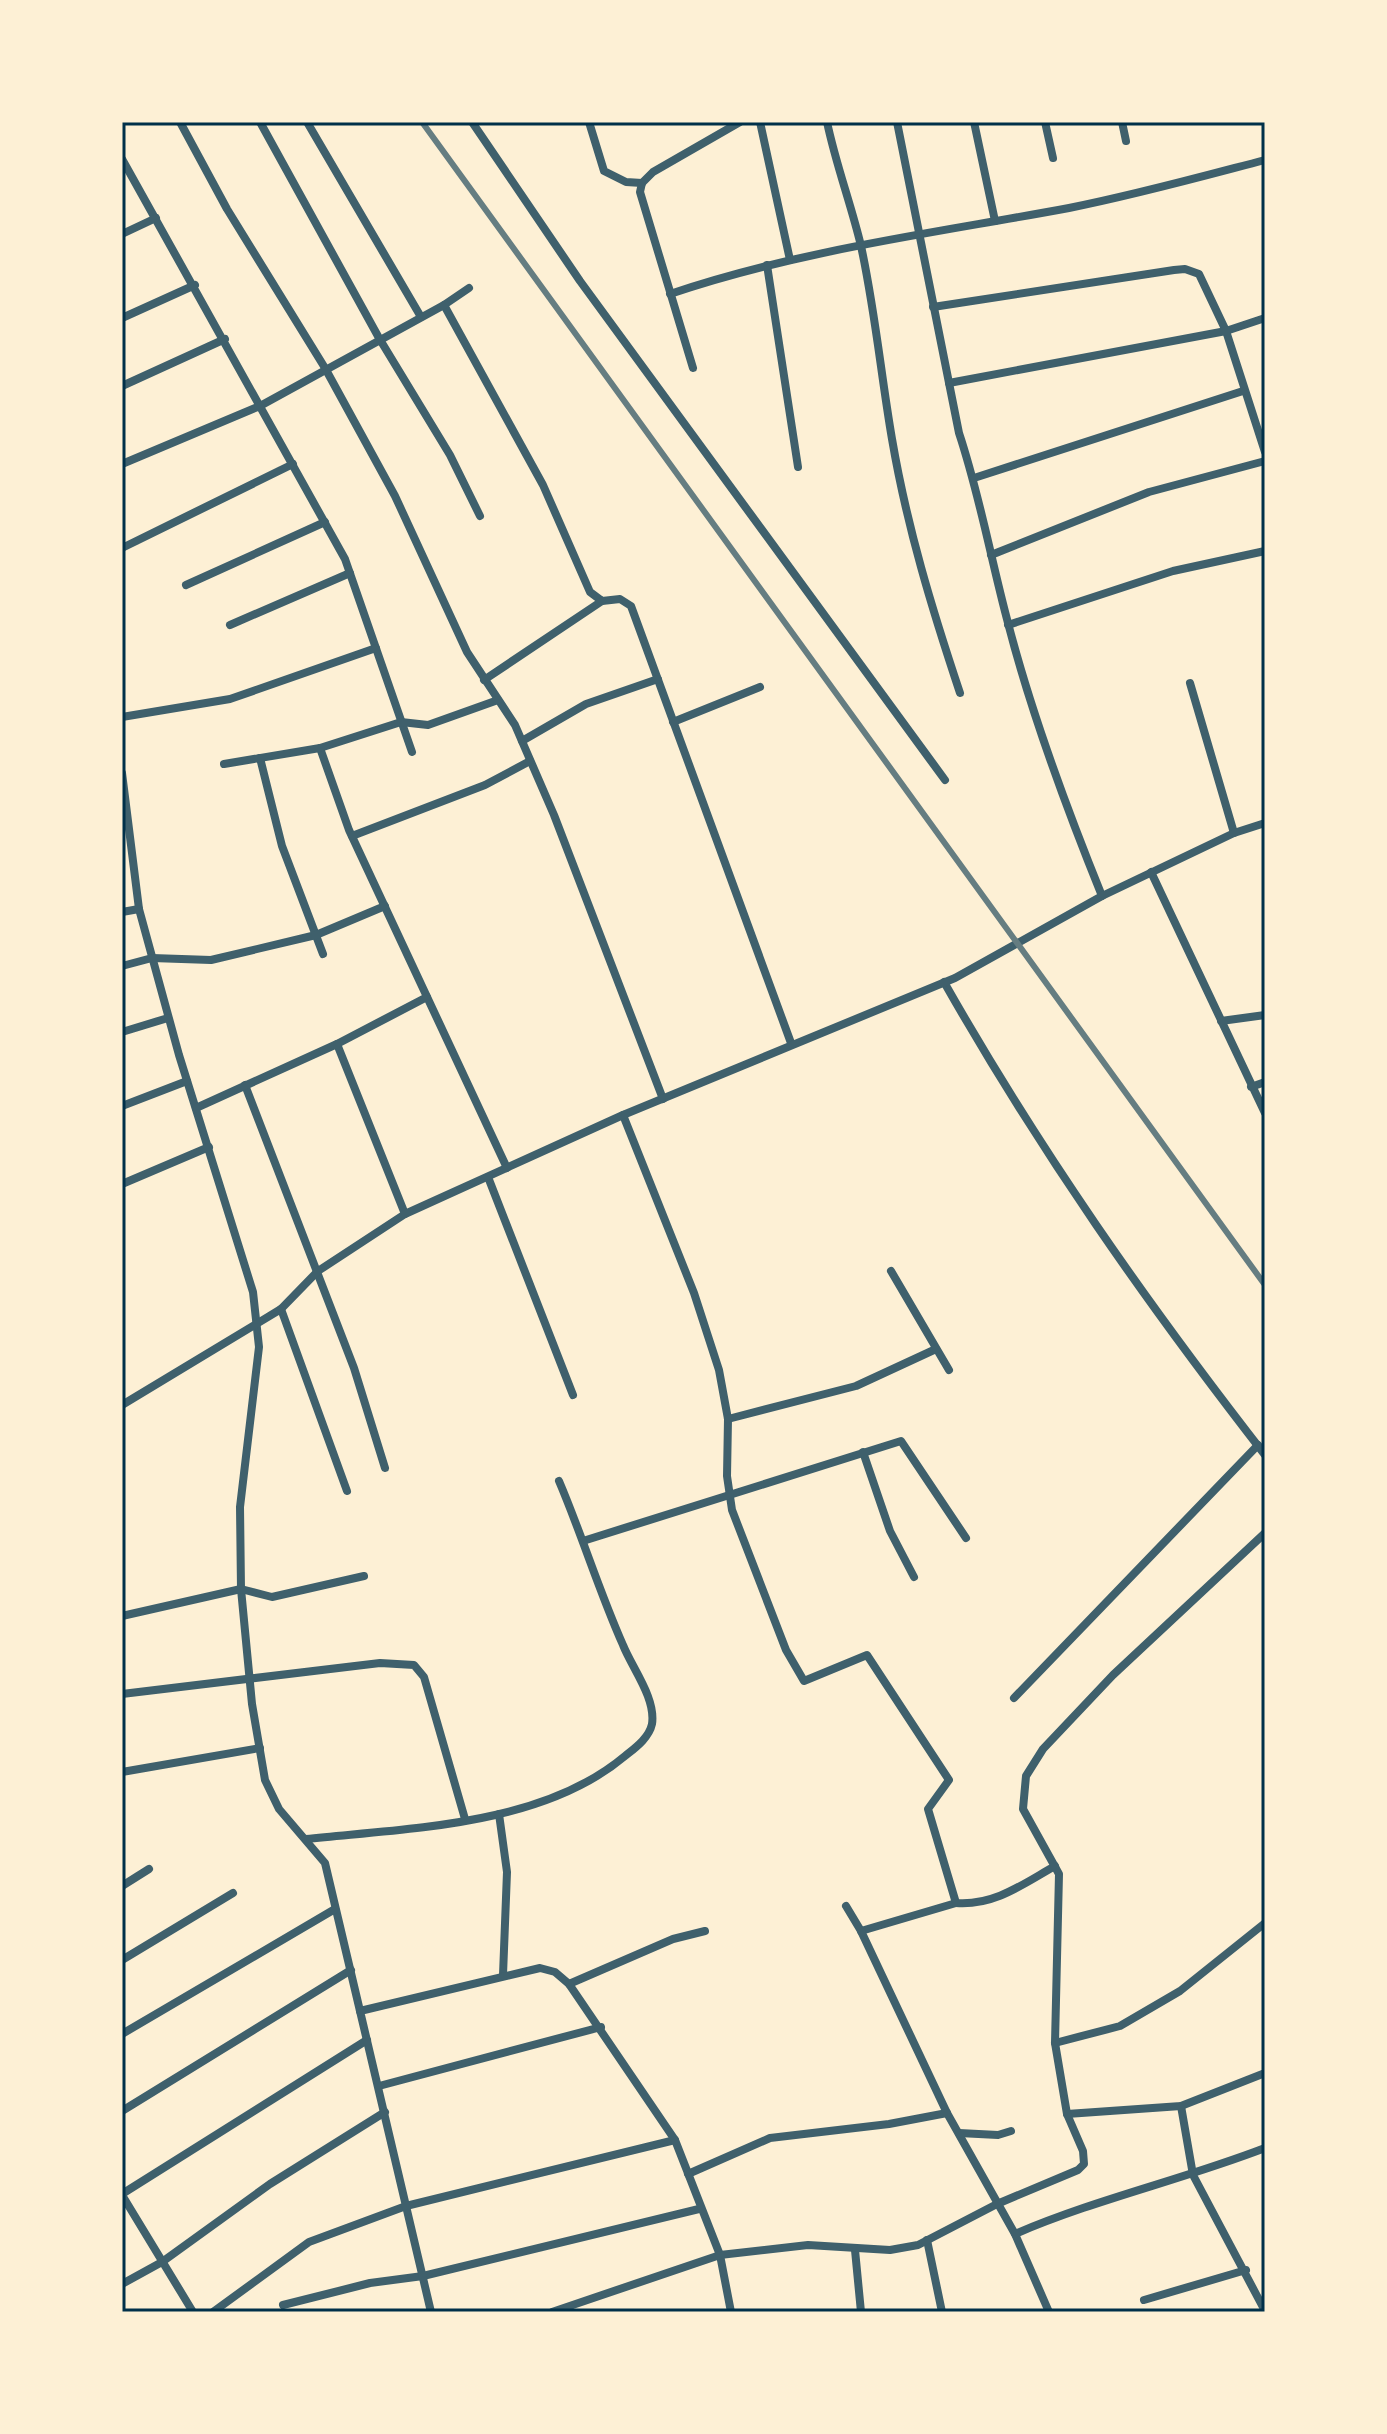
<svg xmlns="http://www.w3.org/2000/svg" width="1387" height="2434" font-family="'Golos Text',sans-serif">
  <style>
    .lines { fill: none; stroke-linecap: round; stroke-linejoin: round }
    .minor { stroke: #3f606c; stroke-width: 8 }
    .rail { stroke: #657d81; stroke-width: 6 }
    .neatline { fill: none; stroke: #003049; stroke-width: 3 }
  </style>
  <rect width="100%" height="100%" fill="#fdf0d5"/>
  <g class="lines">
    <g class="minor">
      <polyline points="180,122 227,209 325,368 395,496 467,652 515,725 554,815 663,1099"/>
      <polyline points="260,122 379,338 450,455 480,516"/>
      <polyline points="307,122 421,317"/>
      <polyline points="472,122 580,281 945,780"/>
      <polyline points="589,122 604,171 626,182 642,183"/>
      <polyline points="760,122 790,260"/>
      <path d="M827,122C836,165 851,204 861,246C875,310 881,375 892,439C907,527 932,609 960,693"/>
      <path d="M897,122L959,433C980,496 991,560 1008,623C1032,716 1066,807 1102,896"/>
      <polyline points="974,122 995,221"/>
      <polyline points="1045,122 1053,158"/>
      <polyline points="1122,122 1126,141"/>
      <polyline points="122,159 345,559 412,752"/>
      <polyline points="122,234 156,218"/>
      <polyline points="767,265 798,467"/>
      <path d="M670,294C800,250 935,233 1069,208C1135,195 1200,177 1265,160"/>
      <polyline points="444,305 543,485 590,592 602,601 620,599 631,606 791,1043"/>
      <polyline points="933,307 1174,270 1185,269 1199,274 1226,331 1265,452"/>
      <polyline points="122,318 195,285"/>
      <polyline points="693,368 640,192 642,183 653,172 740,122"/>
      <polyline points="949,383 1226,331 1265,318"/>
      <polyline points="122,386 225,339"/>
      <polyline points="122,464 260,406 444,305 469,288"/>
      <polyline points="974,478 1243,391"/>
      <polyline points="122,548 293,464"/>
      <polyline points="991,555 1149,492 1265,461"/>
      <polyline points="186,585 325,522"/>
      <polyline points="230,625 350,573"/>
      <polyline points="1008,625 1173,571 1265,551"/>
      <polyline points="484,680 602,601"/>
      <polyline points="1190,683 1234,833"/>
      <polyline points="122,717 230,699 376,648"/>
      <polyline points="673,722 760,687"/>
      <polyline points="522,741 586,704 658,679"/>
      <polyline points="320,748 349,830 507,1168"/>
      <polyline points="260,758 282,846 323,954"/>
      <polyline points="224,764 320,748 401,722 428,725 498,700"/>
      <polyline points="122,773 139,909 179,1055 253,1292 259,1347 240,1507 241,1589 252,1704 265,1780 279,1809 325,1863 360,2011"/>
      <polyline points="352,836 485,785 530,761"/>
      <polyline points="1151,872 1265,1113"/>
      <polyline points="122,912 139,909"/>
      <polyline points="122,966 152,958 211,960 316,935 385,906"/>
      <path d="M944,982C1040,1151 1146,1302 1265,1455"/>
      <polyline points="1221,1021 1265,1015"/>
      <polyline points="122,1032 168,1018"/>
      <polyline points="337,1044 405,1214"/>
      <polyline points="245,1085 354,1368 385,1468"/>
      <polyline points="1251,1087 1265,1082"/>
      <polyline points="122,1106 187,1081"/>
      <polyline points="196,1108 337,1044 427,997"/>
      <polyline points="623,1115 694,1293 719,1370 728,1419 727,1476 732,1510 786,1650 804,1681 867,1655 949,1780 928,1809 956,1903 861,1931"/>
      <polyline points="488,1177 573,1395"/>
      <polyline points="122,1184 209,1147"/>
      <polyline points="891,1271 949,1370"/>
      <polyline points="281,1309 347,1491"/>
      <polyline points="122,1405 281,1309 318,1271 405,1214 623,1115 955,978 1102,896 1234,833 1265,823"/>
      <polyline points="728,1419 856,1386 936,1349"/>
      <polyline points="863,1452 890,1531 914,1577"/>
      <polyline points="583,1541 901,1441 966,1538"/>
      <polyline points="122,1616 241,1589 272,1597 364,1576"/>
      <polyline points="122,1694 380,1663 414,1665 424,1677 465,1819"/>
      <polyline points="1014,1698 1258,1445"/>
      <polyline points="122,1772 260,1748"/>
      <polyline points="499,1814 507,1872 503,1975"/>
      <path d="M306,1839C409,1828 542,1826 625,1756C635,1748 649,1738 652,1724C656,1698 632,1668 623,1645C599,1591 582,1535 559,1481"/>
      <polyline points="122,1886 149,1869"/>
      <path d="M956,1903C994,1906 1023,1884 1055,1866"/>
      <polyline points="846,1906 861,1931 947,2113 1015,2234 1049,2312"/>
      <polyline points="122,1960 233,1893"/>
      <polyline points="569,1984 673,1939 705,1931"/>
      <polyline points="122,2034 335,1909"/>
      <polyline points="1055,2043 1120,2026 1180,1991 1265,1923"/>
      <polyline points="379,2086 601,2027"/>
      <polyline points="1181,2106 1193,2175 1265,2311"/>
      <polyline points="122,2111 351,1970"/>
      <polyline points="1067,2114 1181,2106 1265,2073"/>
      <polyline points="959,2133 998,2135 1011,2131"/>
      <polyline points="688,2174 770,2138 889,2124 947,2113"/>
      <polyline points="122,2194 367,2040"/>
      <polyline points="122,2195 193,2312"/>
      <path d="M1015,2234C1096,2199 1182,2180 1265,2148"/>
      <polyline points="927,2240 942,2312"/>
      <polyline points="855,2250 861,2312"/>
      <polyline points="122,2284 162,2262 270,2184 385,2112"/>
      <polyline points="1144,2300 1246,2270"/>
      <polyline points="283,2305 370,2283 423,2276 699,2209"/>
      <polyline points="213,2312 309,2242 406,2206 675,2140"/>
      <polyline points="431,2312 360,2011 540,1968 555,1972 569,1984 675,2140 720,2255 731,2312"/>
      <polyline points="552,2312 720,2255 808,2245 890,2250 918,2245 997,2204 1078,2170 1084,2164 1083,2151 1067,2114 1055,2043 1059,1874 1023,1809 1026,1776 1043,1749 1113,1675 1265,1533"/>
    </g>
    <polyline class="rail" points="422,122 1265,1285"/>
  </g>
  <rect width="1387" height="2434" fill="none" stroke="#fdf0d5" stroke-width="248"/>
  <rect x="124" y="124" width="1139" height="2186" class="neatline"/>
</svg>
